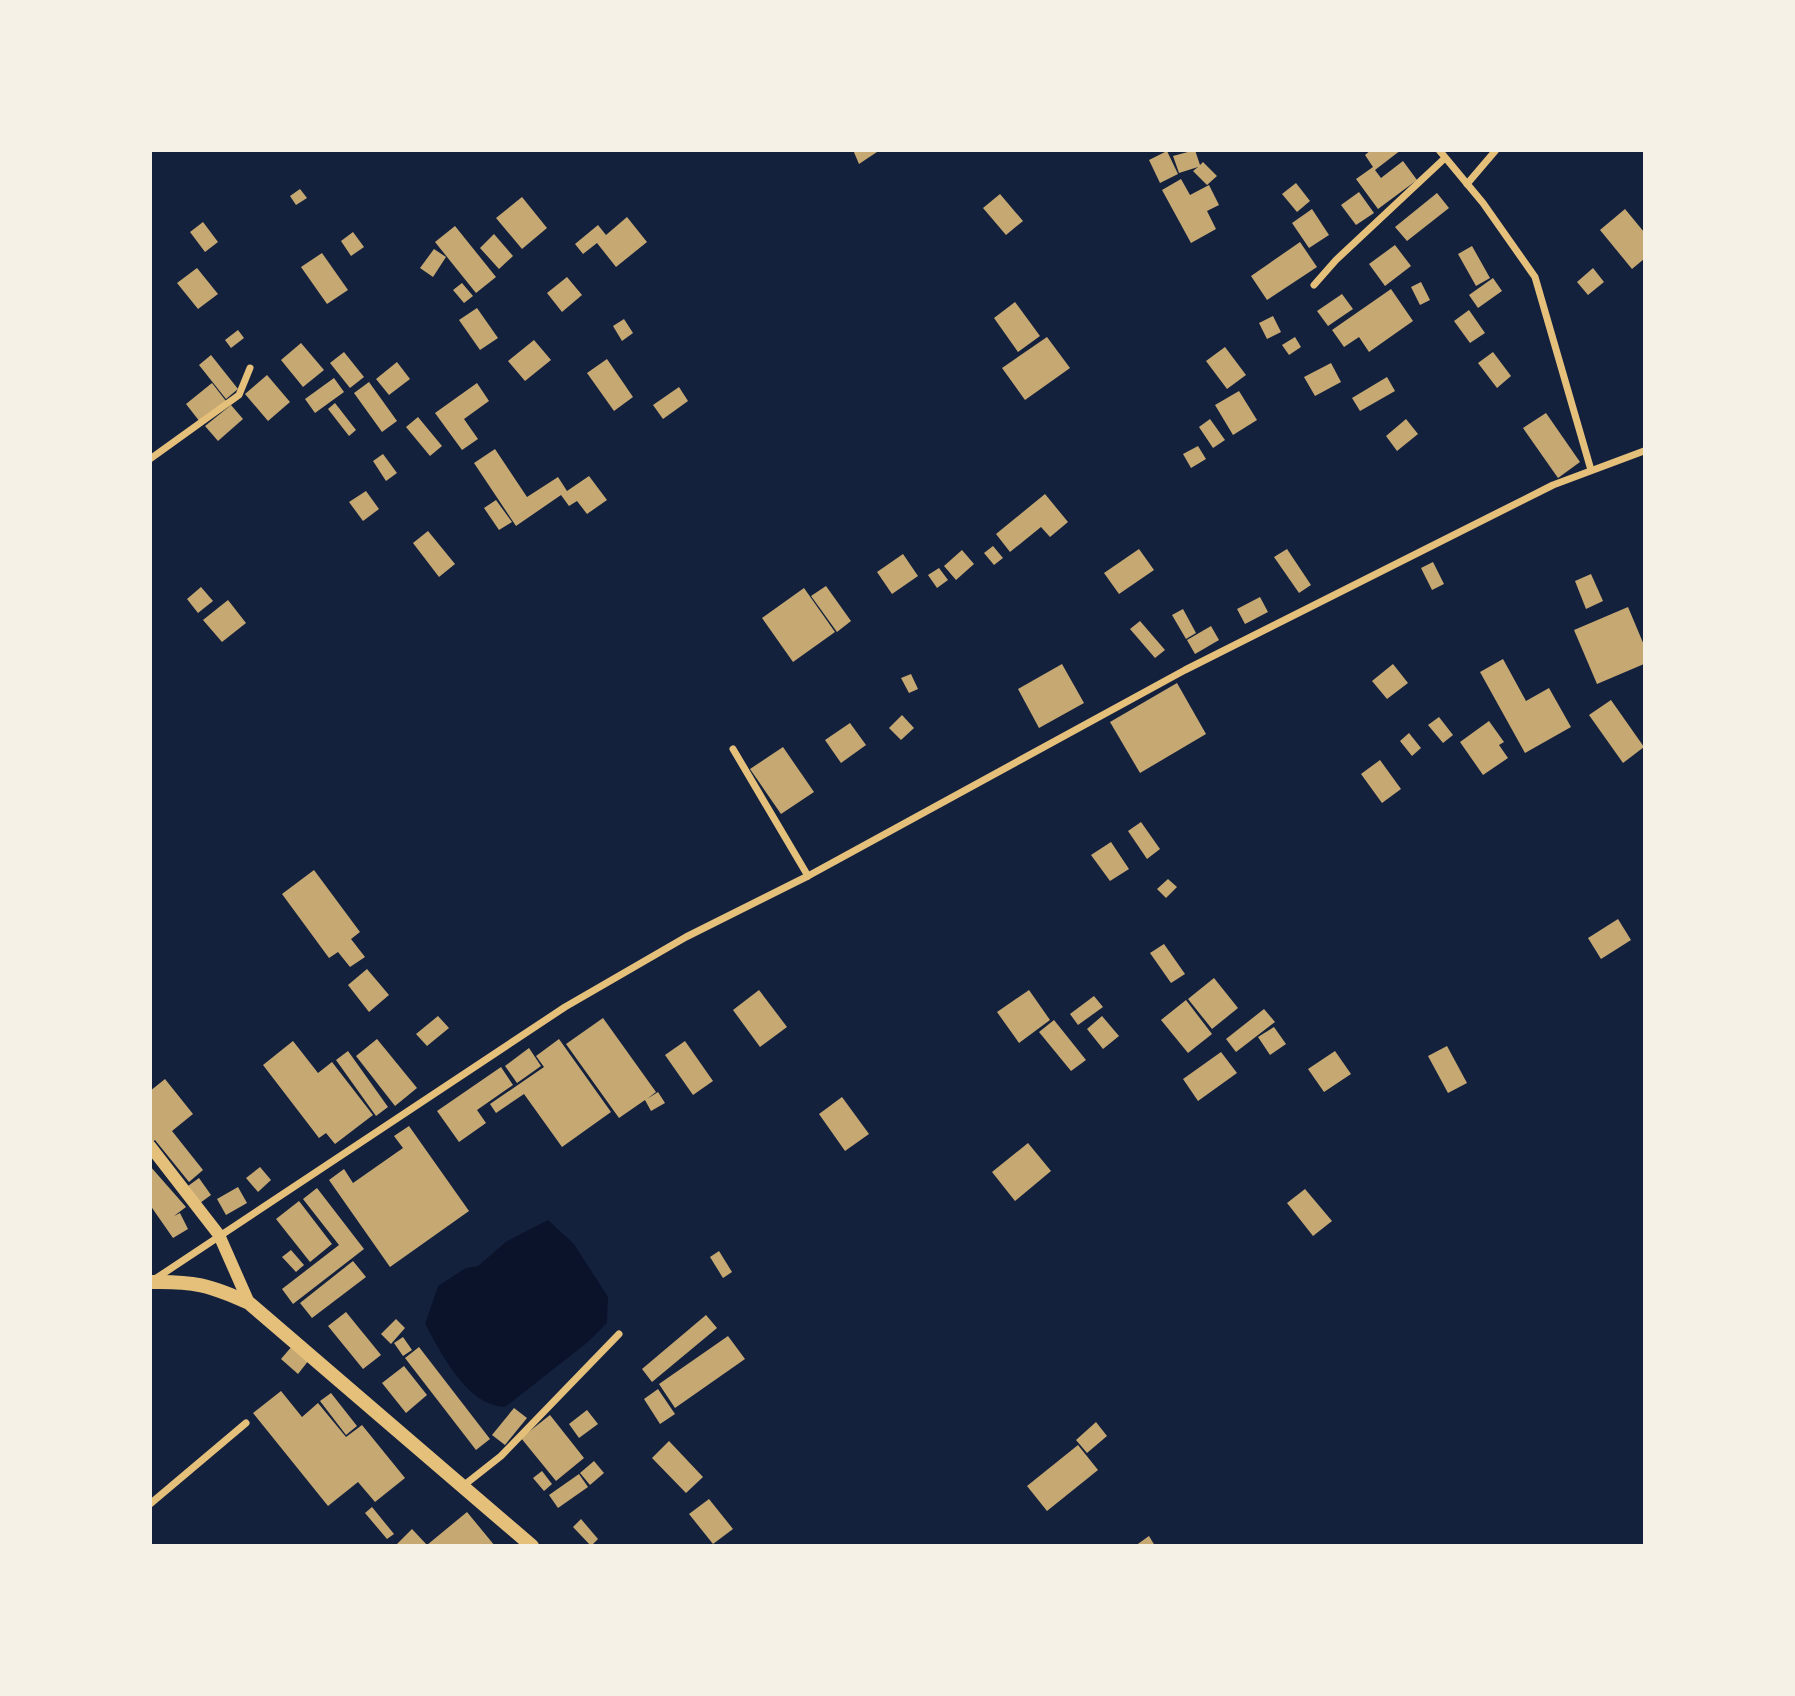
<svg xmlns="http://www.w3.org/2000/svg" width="1795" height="1696" font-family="Roboto,sans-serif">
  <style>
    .water { fill: #0b132b }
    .building { fill: #c6a872 }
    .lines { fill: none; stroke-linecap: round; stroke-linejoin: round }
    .minor { stroke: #e5c07b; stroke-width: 7 }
    .tertiary { stroke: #e5c07b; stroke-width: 12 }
    .secondary { stroke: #e5c07b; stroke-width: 14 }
  </style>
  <rect width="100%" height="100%" fill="#14213d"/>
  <path class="water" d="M548,1220L574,1244L608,1297L607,1323L588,1342L505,1407C466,1405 442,1354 425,1324L438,1286L466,1268L478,1266L507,1241Z"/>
  <g class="building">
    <polygon points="853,150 880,150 859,164"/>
    <polygon points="1195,150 1200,165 1203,162 1217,176 1207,185 1193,171 1198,167 1179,173 1173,156"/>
    <polygon points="1371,150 1401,150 1375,170 1381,178 1403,161 1417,180 1378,209 1356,179 1373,167 1365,155"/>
    <polygon points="1167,151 1178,174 1160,183 1149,160"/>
    <polygon points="1181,179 1190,195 1209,185 1219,205 1207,211 1216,229 1191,243 1162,190"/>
    <polygon points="1296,183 1310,201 1297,212 1282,194"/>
    <polygon points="300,189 307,198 296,205 290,196"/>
    <polygon points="1359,192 1374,213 1356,225 1341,205"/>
    <polygon points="1437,193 1449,208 1407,241 1395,227"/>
    <polygon points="1000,194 1023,221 1006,235 983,208"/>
    <polygon points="522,197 547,228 522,249 496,218"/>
    <polygon points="1312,209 1329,235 1309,248 1292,223"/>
    <polygon points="1625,209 1644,232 1644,259 1632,269 1600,230"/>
    <polygon points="627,217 647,242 616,267 597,243 583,254 575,244 598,225 606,235"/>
    <polygon points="203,222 218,242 205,252 190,232"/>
    <polygon points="455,226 496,277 476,293 435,242"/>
    <polygon points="353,232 364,247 351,256 341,241"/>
    <polygon points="494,234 513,256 499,269 480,248"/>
    <polygon points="1300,242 1317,267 1267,300 1251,276"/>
    <polygon points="1395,245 1411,266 1385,286 1369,264"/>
    <polygon points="1472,246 1490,278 1476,286 1458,254"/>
    <polygon points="434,249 446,257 433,277 420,268"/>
    <polygon points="322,253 348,290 327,304 301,267"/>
    <polygon points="197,268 218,294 198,309 177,283"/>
    <polygon points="1593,268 1604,282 1588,295 1577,282"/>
    <polygon points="567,277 582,295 562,312 547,293"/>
    <polygon points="1493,278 1502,291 1478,308 1469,295"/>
    <polygon points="1421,282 1430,300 1420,305 1411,287"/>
    <polygon points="462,283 473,296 464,303 453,290"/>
    <polygon points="1391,289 1413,321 1369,352 1359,337 1344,347 1332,330"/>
    <polygon points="1342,294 1353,309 1328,326 1317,311"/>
    <polygon points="1015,302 1040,336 1018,352 994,318"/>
    <polygon points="477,308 498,338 480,350 459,320"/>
    <polygon points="1469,310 1485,333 1470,343 1454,321"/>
    <polygon points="1273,316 1281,332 1267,339 1259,323"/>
    <polygon points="624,319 633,333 622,341 613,326"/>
    <polygon points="238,330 244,338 231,348 225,340"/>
    <polygon points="1047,337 1070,368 1025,400 1002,368"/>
    <polygon points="1295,337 1301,347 1289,355 1282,345"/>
    <polygon points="534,340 551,360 525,381 508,361"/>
    <polygon points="301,343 324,370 303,387 281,360"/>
    <polygon points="1225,347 1246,375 1227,389 1206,361"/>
    <polygon points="344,352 364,377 350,388 330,363"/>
    <polygon points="1493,352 1511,376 1497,388 1478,363"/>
    <polygon points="211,355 238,389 226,399 199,365"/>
    <polygon points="607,359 633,397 614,411 587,373"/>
    <polygon points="397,362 410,379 389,395 376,379"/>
    <polygon points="1331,363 1341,382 1315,396 1304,377"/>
    <polygon points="267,375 290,402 268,421 245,394"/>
    <polygon points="1387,377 1395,391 1360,411 1352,398"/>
    <polygon points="334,378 344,392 315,413 305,399"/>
    <polygon points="369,382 397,421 382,432 354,393"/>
    <polygon points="212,383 226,401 200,422 186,404"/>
    <polygon points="477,383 489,401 464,419 478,439 462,450 435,413"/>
    <polygon points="679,387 688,401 663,419 653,405"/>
    <polygon points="1239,391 1257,420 1233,435 1215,405"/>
    <polygon points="335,403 356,430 349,436 328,409"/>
    <polygon points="231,405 243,419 218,441 205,426"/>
    <polygon points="1546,413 1580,462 1558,478 1523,428"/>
    <polygon points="418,417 442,446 430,456 406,427"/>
    <polygon points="1210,419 1225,440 1213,448 1199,427"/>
    <polygon points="1406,419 1418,434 1397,451 1386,436"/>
    <polygon points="1198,446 1206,459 1191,468 1183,454"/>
    <polygon points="495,449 527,497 558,477 567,491 589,476 607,500 587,514 577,501 569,506 561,495 516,526 474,463"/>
    <polygon points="383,454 397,473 386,481 373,461"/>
    <polygon points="366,491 379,509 363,521 349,502"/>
    <polygon points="1045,494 1068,522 1050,537 1041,527 1010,552 996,534"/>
    <polygon points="496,500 512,522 499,530 484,508"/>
    <polygon points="428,531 455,564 439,577 413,543"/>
    <polygon points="993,546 1003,558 994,565 984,553"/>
    <polygon points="1139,549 1154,570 1119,594 1104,573"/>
    <polygon points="1287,549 1311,585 1299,593 1274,557"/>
    <polygon points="962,550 974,564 956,580 944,566"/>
    <polygon points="903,554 918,576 892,594 877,572"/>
    <polygon points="1433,562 1444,584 1432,590 1421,568"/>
    <polygon points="939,568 948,580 937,588 928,575"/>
    <polygon points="1591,574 1603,601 1586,609 1575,581"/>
    <polygon points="826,586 851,621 837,632 811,596"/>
    <polygon points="201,587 213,601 198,613 187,599"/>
    <polygon points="804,588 835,632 793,662 762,618"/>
    <polygon points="1260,597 1268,612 1245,624 1237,609"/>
    <polygon points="228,600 246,623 222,642 203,620"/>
    <polygon points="1628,607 1644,645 1644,664 1597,684 1574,630"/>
    <polygon points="1183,609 1196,633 1186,639 1172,615"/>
    <polygon points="1140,621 1165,650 1155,658 1130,629"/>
    <polygon points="1211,626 1219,640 1195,654 1187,640"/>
    <polygon points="1503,659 1526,701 1549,688 1571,727 1525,753 1480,672"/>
    <polygon points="1062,664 1084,703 1039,728 1018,689"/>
    <polygon points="1393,664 1408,683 1387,699 1372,681"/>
    <polygon points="911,674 918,689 909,693 901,678"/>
    <polygon points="1177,683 1206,734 1140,773 1110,722"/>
    <polygon points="1611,700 1644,747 1623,763 1589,715"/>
    <polygon points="902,715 914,728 901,740 889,728"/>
    <polygon points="1439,717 1453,735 1443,743 1428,725"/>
    <polygon points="1489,721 1504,742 1499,745 1508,758 1483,775 1460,742"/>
    <polygon points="850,723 866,745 841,763 825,740"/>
    <polygon points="1409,733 1421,748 1412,756 1400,741"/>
    <polygon points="783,747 814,792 781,814 750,769"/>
    <polygon points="1380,760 1401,789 1382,803 1361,774"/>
    <polygon points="1141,822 1160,849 1147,859 1128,831"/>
    <polygon points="1111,842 1129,869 1110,881 1091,855"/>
    <polygon points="314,870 360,932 351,939 365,957 350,967 338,952 329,958 282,894"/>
    <polygon points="1168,879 1177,887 1166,898 1157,889"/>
    <polygon points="1618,919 1631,940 1601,959 1588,938"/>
    <polygon points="1164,944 1185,974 1171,983 1150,953"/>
    <polygon points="367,969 389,995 369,1012 348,985"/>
    <polygon points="1214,978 1238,1008 1212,1029 1188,999"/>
    <polygon points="759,990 787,1027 760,1047 733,1010"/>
    <polygon points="1029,990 1050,1020 1019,1043 997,1012"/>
    <polygon points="1094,996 1103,1007 1078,1025 1070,1014"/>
    <polygon points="1186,1000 1212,1034 1188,1053 1161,1020"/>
    <polygon points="1264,1009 1275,1022 1236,1052 1226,1039"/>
    <polygon points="438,1016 449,1028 427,1046 416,1034"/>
    <polygon points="1102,1016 1119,1036 1103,1049 1087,1029"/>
    <polygon points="603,1018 656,1092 647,1099 658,1092 665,1103 651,1111 645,1100 619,1118 566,1044"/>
    <polygon points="1054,1020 1086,1060 1071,1071 1039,1032"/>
    <polygon points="1274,1027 1286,1044 1270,1055 1258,1037"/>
    <polygon points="377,1039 417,1088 395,1106 356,1056"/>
    <polygon points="559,1039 611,1112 562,1147 524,1094 496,1113 490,1104 544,1067 536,1056"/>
    <polygon points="293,1041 318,1073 332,1062 373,1115 335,1144 326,1133 319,1138 263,1065"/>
    <polygon points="685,1041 713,1081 693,1095 665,1055"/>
    <polygon points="1447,1046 1467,1083 1448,1093 1428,1056"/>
    <polygon points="529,1048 541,1066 517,1083 505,1066"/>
    <polygon points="348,1051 388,1107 376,1116 336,1060"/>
    <polygon points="1335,1051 1351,1074 1324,1092 1308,1069"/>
    <polygon points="1221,1052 1237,1073 1198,1101 1183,1079"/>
    <polygon points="501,1067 513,1085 477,1110 486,1123 459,1142 437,1111"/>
    <polygon points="165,1079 193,1114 172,1131 203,1170 189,1182 155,1140 150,1144 150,1091"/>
    <polygon points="842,1097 869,1134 845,1151 819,1114"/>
    <polygon points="409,1126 469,1211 390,1267 329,1180 344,1169 353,1183 403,1148 394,1136"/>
    <polygon points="1028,1143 1051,1171 1015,1201 992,1172"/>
    <polygon points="150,1166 186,1207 174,1216 180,1213 188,1229 173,1238 150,1205"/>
    <polygon points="260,1167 271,1180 258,1192 246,1178"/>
    <polygon points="199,1178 211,1195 200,1203 188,1186"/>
    <polygon points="238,1187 247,1203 226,1215 217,1199"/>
    <polygon points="317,1188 364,1249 293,1304 282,1289 339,1245 303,1199"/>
    <polygon points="1305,1189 1332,1221 1313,1236 1287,1203"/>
    <polygon points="299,1201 332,1244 310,1262 276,1219"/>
    <polygon points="291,1250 304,1265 296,1272 282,1257"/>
    <polygon points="719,1251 732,1272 723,1278 710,1257"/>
    <polygon points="353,1261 366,1277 312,1318 300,1303"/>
    <polygon points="346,1312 381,1355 363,1369 328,1326"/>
    <polygon points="706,1315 717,1328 652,1382 642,1369"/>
    <polygon points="396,1319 405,1328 391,1344 381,1334"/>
    <polygon points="728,1336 745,1359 675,1408 659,1384"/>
    <polygon points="403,1337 412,1350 403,1356 394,1343"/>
    <polygon points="293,1345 309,1360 298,1374 281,1359"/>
    <polygon points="419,1347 490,1439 476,1450 405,1358"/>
    <polygon points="404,1366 427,1395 406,1413 382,1383"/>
    <polygon points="658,1389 675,1414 660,1424 644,1399"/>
    <polygon points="281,1391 302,1417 318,1403 346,1437 362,1425 405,1478 375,1502 358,1482 328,1506 253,1413"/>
    <polygon points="331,1393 357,1426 346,1435 320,1401"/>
    <polygon points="514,1408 527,1418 505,1445 492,1435"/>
    <polygon points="587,1410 598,1424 579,1438 569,1424"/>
    <polygon points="550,1415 584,1458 556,1481 521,1438"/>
    <polygon points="1096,1422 1107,1436 1087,1453 1076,1440"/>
    <polygon points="669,1441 703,1477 686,1493 652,1458"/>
    <polygon points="1078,1445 1098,1470 1047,1511 1027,1486"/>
    <polygon points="594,1461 604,1473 590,1485 580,1473"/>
    <polygon points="542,1471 552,1484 544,1491 533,1478"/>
    <polygon points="579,1474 588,1487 558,1508 549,1495"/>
    <polygon points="709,1499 733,1529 713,1544 689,1514"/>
    <polygon points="372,1507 394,1534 387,1539 365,1513"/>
    <polygon points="467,1512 495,1546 395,1546 412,1529 427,1545"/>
    <polygon points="581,1519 598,1539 591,1546 573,1527"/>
    <polygon points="1149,1536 1155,1546 1135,1546"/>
  </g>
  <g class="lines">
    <g class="minor">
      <polyline points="1439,150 1483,203 1535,277 1591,470"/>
      <polyline points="1467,184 1496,150"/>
      <polyline points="1314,285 1336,260 1445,158"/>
      <polyline points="150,459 239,395 250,368"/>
      <polyline points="733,749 808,876"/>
      <polyline points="155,1279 565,1007 686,937 808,876 1185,670 1553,485 1644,451"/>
      <polyline points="463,1486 501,1456 619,1334"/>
      <polyline points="150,1504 246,1423"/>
    </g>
    <polyline class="tertiary" points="150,1146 219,1235 249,1303"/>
    <path class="secondary" d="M150,1282C193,1281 210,1285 249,1303L532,1546"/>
  </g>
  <rect width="1795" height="1696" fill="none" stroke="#f6f1e7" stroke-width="304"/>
</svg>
